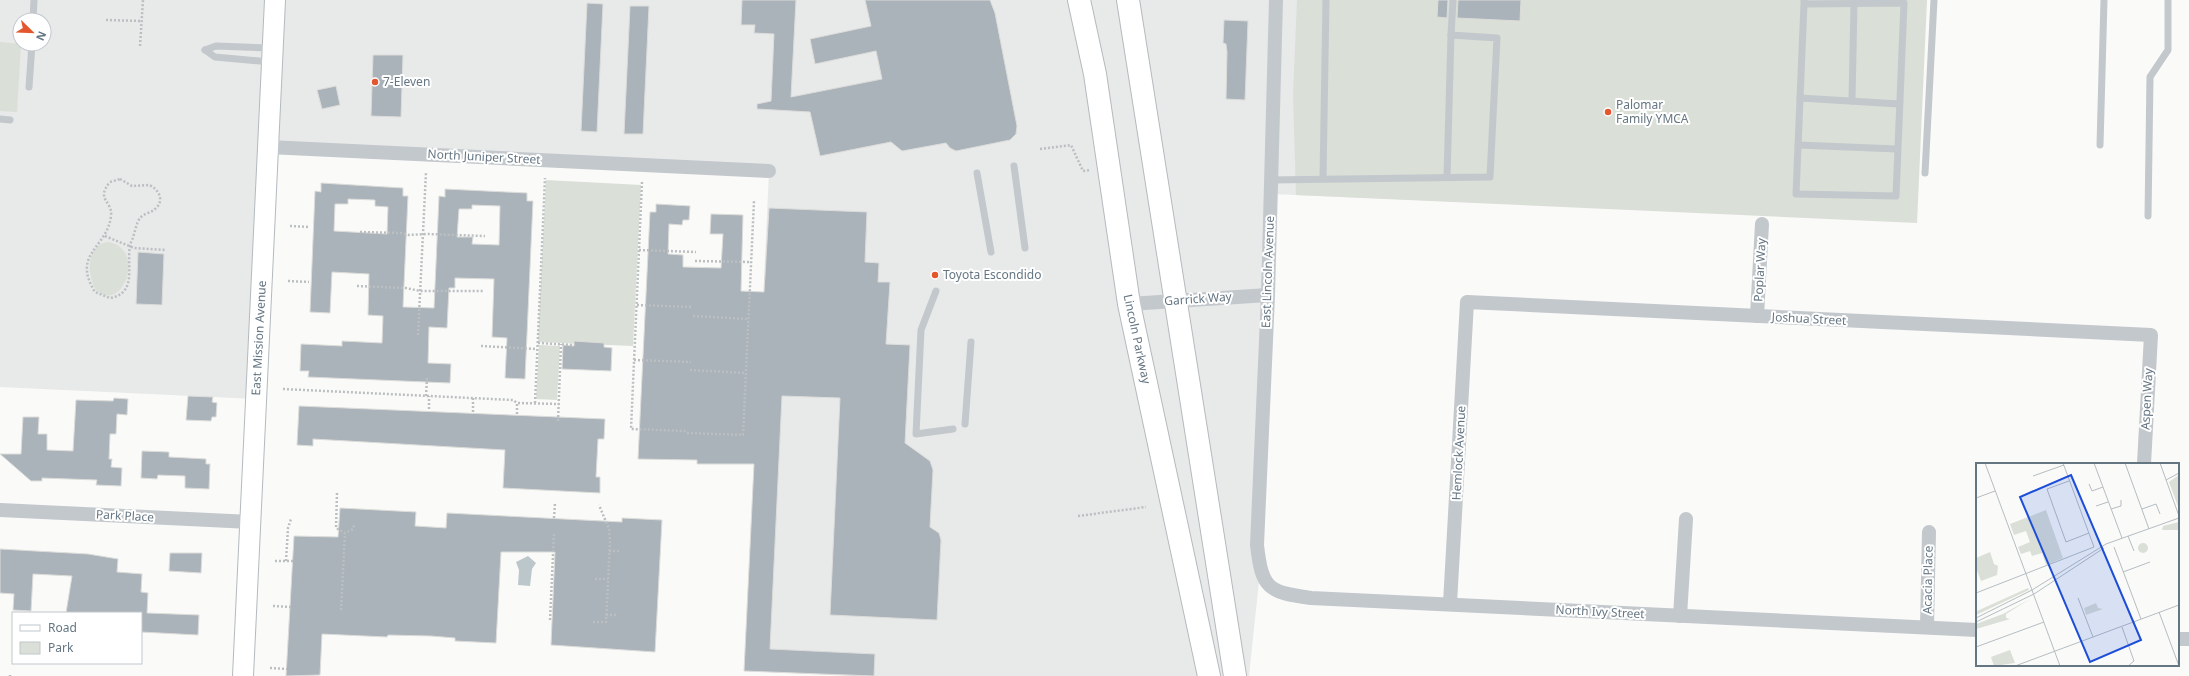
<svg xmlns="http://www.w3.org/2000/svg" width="2189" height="676" font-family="'Noto Sans',sans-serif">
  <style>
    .built { fill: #e8e9e9; fill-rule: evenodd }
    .green { fill: #dadfd7 }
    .water { fill: #bbc7cb }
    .building { fill: #aab3b9; stroke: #dcdcda; fill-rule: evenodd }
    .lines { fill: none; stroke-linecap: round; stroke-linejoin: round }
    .secondary-casing { stroke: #b3babf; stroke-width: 22 }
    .primary-casing { stroke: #b5babe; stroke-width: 24 }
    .path { stroke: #bbbfc2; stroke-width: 2.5; stroke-dasharray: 2 2; stroke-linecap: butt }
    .lane { stroke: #c3c8cc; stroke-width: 7 }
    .street { stroke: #c3c8cc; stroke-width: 14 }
    .secondary { stroke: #fff; stroke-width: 20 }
    .primary { stroke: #fff; stroke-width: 22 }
    .poi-dot { fill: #e4572e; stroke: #fff; stroke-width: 1.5 }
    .labels { text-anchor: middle; stroke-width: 4; stroke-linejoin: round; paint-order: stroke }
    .poi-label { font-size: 12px; fill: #657683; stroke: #fff; text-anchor: start }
    .street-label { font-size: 12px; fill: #657683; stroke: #fff }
    .inset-road { fill: none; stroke: #b5bdc2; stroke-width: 1 }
    .view { fill: #1d4ed8; fill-opacity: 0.15; stroke: #1d4ed8; stroke-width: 2 }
    .inset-edge { fill: none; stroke: #657683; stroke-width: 2 }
  </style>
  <rect width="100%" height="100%" fill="#fafaf8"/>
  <path class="built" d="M0,0H1526L1513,204L1271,194L1260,572L1249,676H851L746,671L769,171L268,147L256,399L0,387ZM20,20H44V44H20Z"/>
  <g class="green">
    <polygon points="1297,0 1927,0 1917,223 1296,195 1293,95"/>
    <polygon points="0,42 21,44 17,112 0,111"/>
    <polygon points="546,180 641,185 633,346 538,342"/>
    <path d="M109,242C147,250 122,314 96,290C87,275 85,244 109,242Z"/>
    <polygon points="539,345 560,346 557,400 536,399"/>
  </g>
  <polygon class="water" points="528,556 536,563 532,569 530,586 518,585 519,570 516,562"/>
  <g class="building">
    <polygon points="742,0 796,0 791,97 882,79 876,51 815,64 810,39 871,26 865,0 990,0 995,13 1017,126 1016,134 1010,140 956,151 950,148 946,143 902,151 891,142 820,156 810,112 757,109 757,104 771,101 774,34 754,33 755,25 741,25"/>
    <polygon points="1438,0 1448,0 1447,18 1437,17"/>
    <polygon points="1458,0 1521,0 1520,21 1457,18"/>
    <polygon points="587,3 603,4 597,132 581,131"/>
    <polygon points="630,6 649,6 643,134 624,134"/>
    <polygon points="1224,20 1248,21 1245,100 1226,99 1227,52 1226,44 1223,43"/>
    <polygon points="373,55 403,55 401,117 371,116"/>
    <polygon points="336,86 340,105 322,109 317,90"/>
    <path d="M321,183L403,188V196H408L403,307L434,308L439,196L445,197V189L527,193V201H533L525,379L505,378L507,338L492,337L494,279L455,278V288H449L447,328L429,327L428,363L451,364L450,383L308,377L309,371H300L301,344L342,346V341L382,343L383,316L368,315L369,274L332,272L330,313L310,312L315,191L321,192ZM348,199L375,200V206L388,207L387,234L334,231L335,204H348ZM472,205L500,206L499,245L472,244L473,237H457L459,209H472Z"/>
    <polygon points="656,204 690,206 689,220 683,220 682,225 669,224 668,254 683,255 683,267 721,268 723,234 710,234 711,214 743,215 741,291 764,292 769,208 867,212 865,262 879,263 878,282 890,282 886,344 910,345 905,443 930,461 933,470 930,527 939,533 941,540 937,620 830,615 840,398 782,396 770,649 875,654 874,676 744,671 754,464 697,464 697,460 638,459 650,212 656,212"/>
    <polygon points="138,252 164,254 162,305 136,304"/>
    <polygon points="574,341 604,343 604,347 612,348 611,371 562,369 563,345 574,346"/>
    <polygon points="188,396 213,397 212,402 217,403 216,417 212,417 211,421 186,420"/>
    <polygon points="114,398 128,399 127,415 117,414 116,434 110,434 109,459 112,459 111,467 122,468 121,486 96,485 97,480 42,478 42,481 31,481 0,454 21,454 23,417 39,417 38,434 47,434 47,450 73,451 76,400 113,401"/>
    <polygon points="299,406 605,419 604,439 598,439 596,477 600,477 600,493 503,488 505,450 313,439 313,446 297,445"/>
    <polygon points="142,451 169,452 169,457 206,459 206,464 210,464 209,489 185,488 185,476 158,475 157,479 141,478"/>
    <polygon points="340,508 416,512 415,526 446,528 447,513 622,522 622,518 662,520 655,652 551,645 555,552 501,552 496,643 455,641 455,638 431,636 388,635 387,637 322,634 320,675 286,676 294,536 338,537"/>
    <polygon points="0,549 88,554 118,559 117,572 142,574 141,592 148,593 147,613 199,615 198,635 141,632 141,613 66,613 72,576 33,574 31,611 13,610 14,594 0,593"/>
    <polygon points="170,553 202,553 201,573 169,571"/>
  </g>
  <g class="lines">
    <g class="secondary-casing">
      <polyline id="secondary" points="243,676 275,0"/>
    </g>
    <g class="primary-casing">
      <g id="primary">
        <polyline points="1079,0 1095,74 1129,304 1209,676"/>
        <polyline points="1128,0 1235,676"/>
      </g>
    </g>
    <g class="path">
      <polyline points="106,20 142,21"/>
      <polyline points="140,46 143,0"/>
      <polyline points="1040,149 1071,145 1083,171 1090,170"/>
      <path d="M120,179L132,186L149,185C159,189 165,201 155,209C151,213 145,213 141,217C136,222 135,233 132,240C123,258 141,293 110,298L95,292C71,253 107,249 111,216C113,201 95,200 110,182Z"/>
      <polyline points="642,182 631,429 687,431"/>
      <polyline points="290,226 310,227"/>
      <polyline points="360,232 401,233 409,235 427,234 485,236"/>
      <polyline points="105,236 134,248 166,250"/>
      <polyline points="639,250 696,252"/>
      <polyline points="695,261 751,262"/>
      <polyline points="288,281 309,282"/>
      <polyline points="357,286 406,288 420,291 483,291"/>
      <polyline points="637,305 693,307"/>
      <polyline points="693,316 748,319"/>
      <polyline points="418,335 426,172"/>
      <polyline points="538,343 573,345"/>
      <polyline points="481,346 537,349"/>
      <polyline points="634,360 691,362"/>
      <polyline points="690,370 746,373"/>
      <polyline points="283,389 513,400 517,403"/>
      <polyline points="426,396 427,378"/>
      <polyline points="535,403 545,178"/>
      <polyline points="429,409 429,396"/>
      <polyline points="473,412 473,398"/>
      <polyline points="517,414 517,403 559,404"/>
      <polyline points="558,421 561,344"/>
      <polyline points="687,433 743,435 754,201"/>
      <polyline points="337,493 336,528 345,533 353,529 354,525"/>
      <polyline points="1078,516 1146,507"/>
      <polyline points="554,518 555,503"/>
      <polyline points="609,551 621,551"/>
      <polyline points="275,561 293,561"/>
      <polyline points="286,561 288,528 291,519"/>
      <polyline points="595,579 608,579"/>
      <polyline points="273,606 291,607"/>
      <polyline points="341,610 345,533"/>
      <polyline points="606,615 618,615"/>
      <polyline points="550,620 554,533"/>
      <polyline points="593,622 606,622 610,542 609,529 599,505"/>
      <polyline points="270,668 287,669"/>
      <polyline points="10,676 10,675"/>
    </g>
    <g class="lane">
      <polyline points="1804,4 1904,3 1896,196 1796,194 1804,4 1804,0"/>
      <polyline points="33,20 34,0"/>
      <polyline points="1451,35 1453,0"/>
      <polyline points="205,50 215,57 271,62"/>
      <polyline points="205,50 216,46 271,48"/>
      <polyline points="29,87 32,44"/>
      <polyline points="1800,98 1899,104"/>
      <polyline points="1852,101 1854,4"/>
      <polyline points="0,119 10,120"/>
      <polyline points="1798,145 1897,149"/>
      <polyline points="2100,145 2104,0"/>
      <polyline points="1014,166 1025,248"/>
      <polyline points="977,173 991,252"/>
      <polyline points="1925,173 1934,0"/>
      <polyline points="1323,179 1326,0"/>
      <polyline points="1271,180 1490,177 1497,38 1451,35 1447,177"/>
      <polyline points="2148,216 2150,77 2168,50 2168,0"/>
      <polyline points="936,291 921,330 916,434 953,429"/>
      <polyline points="965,424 971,342"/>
    </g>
    <g class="street">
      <path d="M1276,0L1268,295L1257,545C1262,589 1268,592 1311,598L1977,630"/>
      <polyline points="268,147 769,171"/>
      <polyline points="1129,304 1268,295"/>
      <polyline points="1757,316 1762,224"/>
      <polyline points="0,510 251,522"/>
      <polyline points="1450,603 1467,302 2151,335 2144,464"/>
      <polyline points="1680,616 1686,519"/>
      <polyline points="1927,627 1929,532"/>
      <polyline points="2178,639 2189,639"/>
    </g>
    <use href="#secondary" class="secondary"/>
    <use href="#primary" class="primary"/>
  </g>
  <g class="poi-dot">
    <circle cx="375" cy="82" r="4"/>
    <circle cx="1608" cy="112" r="4"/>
    <circle cx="935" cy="275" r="4"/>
  </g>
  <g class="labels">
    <g class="poi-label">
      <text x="383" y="86">7-Eleven</text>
      <text x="1616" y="109">Palomar<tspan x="1616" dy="14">Family YMCA</tspan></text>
      <text x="943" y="279">Toyota Escondido</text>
    </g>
    <g class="street-label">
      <text transform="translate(484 157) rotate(3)" y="4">North Juniper Street</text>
      <text transform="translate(1760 270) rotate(-87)" y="4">Poplar Way</text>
      <text transform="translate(1268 272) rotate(-88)" y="4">East Lincoln Avenue</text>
      <text transform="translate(1198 299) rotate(-4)" y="4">Garrick Way</text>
      <text transform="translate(1809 319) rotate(3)" y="4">Joshua Street</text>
      <text transform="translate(259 338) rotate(-87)" y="4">East Mission Avenue</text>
      <text transform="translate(1137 339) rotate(78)" y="4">Lincoln Parkway</text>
      <text transform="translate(2147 399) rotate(-87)" y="4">Aspen Way</text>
      <text transform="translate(1459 453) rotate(-87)" y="4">Hemlock Avenue</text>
      <text transform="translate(125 516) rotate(3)" y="4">Park Place</text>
      <text transform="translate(1928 580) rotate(-89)" y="4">Acacia Place</text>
      <text transform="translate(1600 612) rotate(3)" y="4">North Ivy Street</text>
    </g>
  </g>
  <g transform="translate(1976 463)">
    <rect width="203" height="203" fill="#fafaf8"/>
    <path d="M203,12V46L193,19ZM70,47L87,95L70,102L66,90L56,93L54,88L45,91L42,84L54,79L50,68L38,72L34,61ZM203,59V67H186L187,63ZM162 85a5 5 0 1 1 10 0a5 5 0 1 1-10 0ZM14,89L18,101L22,103L21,112L5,118L0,105V95ZM52,125L53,127L0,152L1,148ZM54,136L30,151V155L34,156L0,166V161L27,151ZM120,140L122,145L127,146L110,152L108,145ZM34,187L39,200L18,203L15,194Z" fill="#dadfd7"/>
    <path class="inset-road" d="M9,0L84,203M118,0L146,75M149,0L173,66M184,0L203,53M57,13L88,2M190,17L203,10M93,18L71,26L90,79L113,70M113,21L116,28L127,24M0,35L19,28M120,43L132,39M135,46L145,43V37M166,46L180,41L184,51M152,73L158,88M138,84L165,156M147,109L174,99M56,127L130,81L203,55M0,130L118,84L87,0M58,131L128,85M102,135L117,174M183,149L203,203M0,155L56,127M0,159L58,131M146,164L158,198L152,203M0,184L68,159M39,203L203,142"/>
    <path class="view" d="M95,12L165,177L114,199L44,34Z"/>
    <rect width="203" height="203" class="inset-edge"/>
  </g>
  <rect x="12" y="612" width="130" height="52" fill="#ffffff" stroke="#c1c8cd"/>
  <rect x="20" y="625" width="20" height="6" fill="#ffffff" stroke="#c1c8cd"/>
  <text x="48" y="632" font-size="12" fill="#657683">Road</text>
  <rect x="20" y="642" width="20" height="12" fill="#dadfd7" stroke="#c1c8cd"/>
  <text x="48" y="652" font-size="12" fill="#657683">Park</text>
  <g transform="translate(32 32) rotate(113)"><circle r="19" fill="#ffffff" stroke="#c1c8cd"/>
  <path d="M0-3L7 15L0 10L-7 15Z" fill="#e4572e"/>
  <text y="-6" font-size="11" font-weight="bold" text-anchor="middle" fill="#657683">N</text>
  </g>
</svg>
